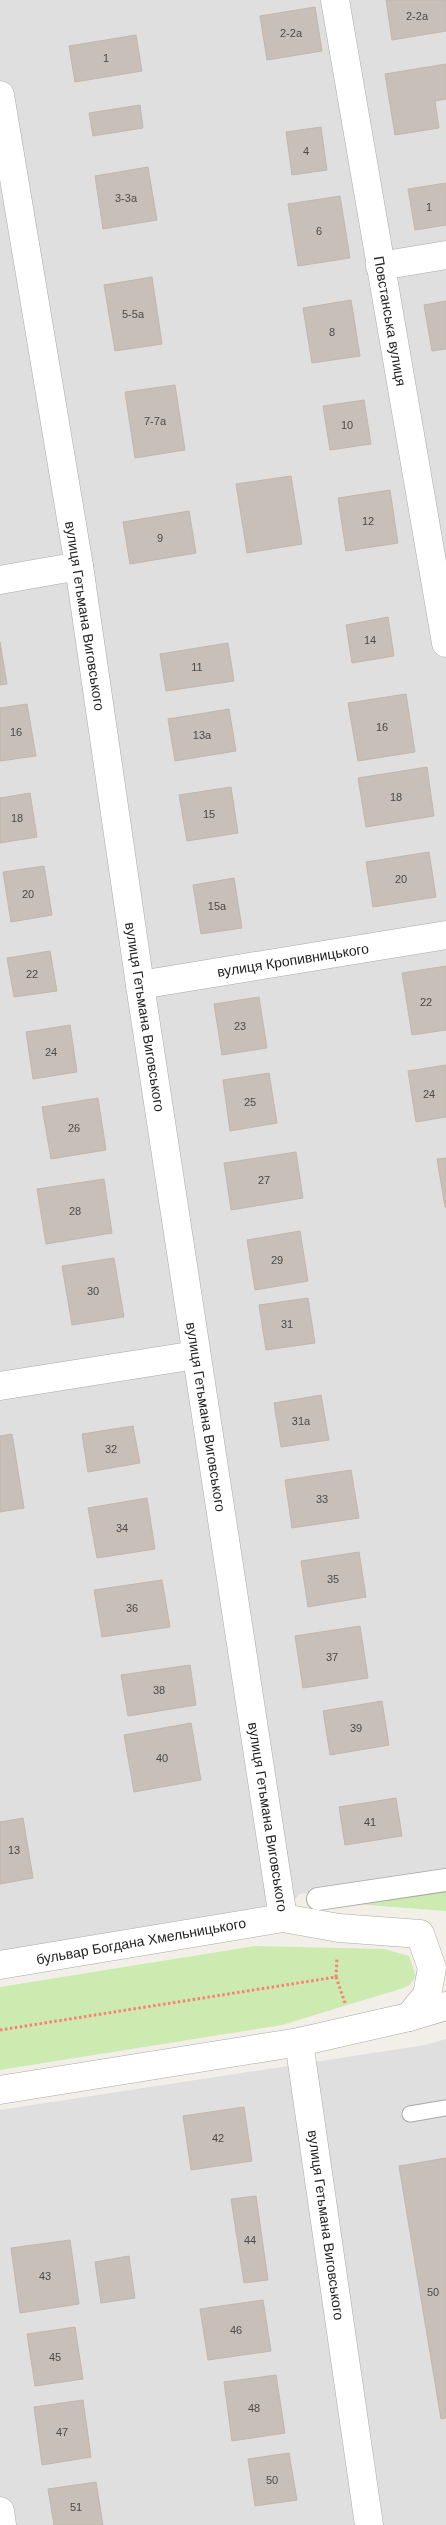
<svg xmlns="http://www.w3.org/2000/svg" width="446" height="2525" font-family="Helvetica,sans-serif">
  <style>
    .residential { fill: #e0dfdf }
    .grass { fill: #cdebb0 }
    .building { fill: #c7bfb8; stroke: #c4b6ab }
    .lines { fill: none; stroke-linecap: round; stroke-linejoin: round }
    .service-casing { stroke: #a9a9a9; stroke-width: 17 }
    .pedestrian-casing { stroke: #a9a9a9; stroke-width: 24 }
    .minor-casing { stroke: #a9a9a9; stroke-width: 29 }
    .path { stroke: #fa8072; stroke-width: 3; stroke-dasharray: 2.5 2.5; stroke-linecap: butt }
    .service { stroke: #fff; stroke-width: 15 }
    .pedestrian { stroke: #fff; stroke-width: 22 }
    .minor { stroke: #fff; stroke-width: 28 }
    .labels { text-anchor: middle; stroke-width: 4; stroke-linejoin: round; paint-order: stroke }
    .number-label { font-size: 11px; fill: #4b4948 }
    .street-label { font-size: 14px; fill: #222; stroke: #fff }
  </style>
  <rect width="100%" height="100%" fill="#f2efe9"/>
  <g class="residential">
    <polygon points="0,0 446,0 446,1874 300,1894 280,1915 0,1959"/>
    <polygon points="446,2039 446,2525 0,2525 0,2110 425,2045"/>
  </g>
  <g class="grass">
    <polygon points="446,1886 446,1911 327,1902"/>
    <polygon points="255,1946 384,1949 409,1956 416,1976 410,1985 400,1989 282,2025 0,2070 0,1987"/>
  </g>
  <g class="building">
    <polygon points="386,0 446,0 446,31 392,40"/>
    <polygon points="315,7 322,51 267,60 260,16"/>
    <polygon points="136,35 142,71 75,82 69,46"/>
    <polygon points="446,64 446,99 435,101 439,128 395,135 385,74"/>
    <polygon points="140,105 143,128 93,136 89,113"/>
    <polygon points="321,127 327,170 292,175 286,132"/>
    <polygon points="148,167 157,220 103,229 95,176"/>
    <polygon points="446,183 446,225 415,230 408,189"/>
    <polygon points="340,196 350,258 298,266 288,204"/>
    <polygon points="152,277 162,344 115,351 104,285"/>
    <polygon points="351,300 360,356 312,363 303,308"/>
    <polygon points="446,301 446,349 432,351 424,305"/>
    <polygon points="175,385 185,450 135,458 125,392"/>
    <polygon points="364,400 371,444 330,450 323,406"/>
    <polygon points="291,476 302,544 247,553 236,484"/>
    <polygon points="390,490 398,543 346,551 338,498"/>
    <polygon points="189,511 196,553 130,564 123,522"/>
    <polygon points="388,617 394,656 352,663 346,625"/>
    <polygon points="0,642 7,684 0,685"/>
    <polygon points="228,643 234,681 166,691 160,654"/>
    <polygon points="406,694 415,752 358,761 348,703"/>
    <polygon points="27,704 36,756 0,761 0,708"/>
    <polygon points="229,709 236,751 175,761 168,719"/>
    <polygon points="427,767 434,816 366,827 358,778"/>
    <polygon points="231,787 238,833 187,841 179,795"/>
    <polygon points="30,793 37,837 0,843 0,798"/>
    <polygon points="429,852 436,897 373,907 366,862"/>
    <polygon points="44,866 52,915 11,922 3,872"/>
    <polygon points="234,878 242,928 201,934 193,885"/>
    <polygon points="50,951 57,991 14,997 7,958"/>
    <polygon points="446,966 446,1030 412,1035 402,973"/>
    <polygon points="259,997 267,1048 222,1055 214,1004"/>
    <polygon points="70,1025 77,1072 33,1079 26,1032"/>
    <polygon points="446,1065 446,1117 416,1122 408,1071"/>
    <polygon points="269,1073 277,1123 230,1131 223,1080"/>
    <polygon points="98,1098 106,1150 51,1159 42,1107"/>
    <polygon points="296,1152 303,1198 231,1210 224,1163"/>
    <polygon points="446,1158 446,1207 445,1207 437,1159"/>
    <polygon points="104,1179 112,1233 46,1244 37,1189"/>
    <polygon points="300,1231 308,1281 255,1290 247,1240"/>
    <polygon points="114,1258 124,1317 72,1325 62,1266"/>
    <polygon points="308,1298 315,1343 266,1350 259,1305"/>
    <polygon points="321,1395 329,1440 281,1447 274,1403"/>
    <polygon points="133,1426 140,1463 88,1472 82,1434"/>
    <polygon points="12,1434 24,1508 0,1512 0,1436"/>
    <polygon points="351,1470 359,1518 292,1528 285,1480"/>
    <polygon points="147,1498 155,1549 97,1558 88,1508"/>
    <polygon points="359,1552 366,1597 308,1607 301,1561"/>
    <polygon points="162,1580 170,1627 102,1637 94,1590"/>
    <polygon points="360,1626 368,1678 303,1688 295,1636"/>
    <polygon points="190,1665 196,1705 128,1716 121,1675"/>
    <polygon points="382,1701 389,1745 330,1755 323,1711"/>
    <polygon points="191,1723 201,1780 134,1792 124,1735"/>
    <polygon points="396,1798 402,1836 345,1845 339,1807"/>
    <polygon points="23,1818 33,1878 0,1884 0,1822"/>
    <polygon points="244,2107 252,2161 191,2170 183,2116"/>
    <polygon points="446,2158 446,2418 441,2419 399,2166"/>
    <polygon points="256,2196 268,2280 244,2283 231,2199"/>
    <polygon points="70,2240 79,2304 20,2313 11,2248"/>
    <polygon points="129,2256 135,2298 101,2303 95,2262"/>
    <polygon points="263,2300 271,2351 208,2360 200,2309"/>
    <polygon points="75,2327 83,2379 35,2386 27,2334"/>
    <polygon points="276,2375 285,2433 232,2441 224,2382"/>
    <polygon points="83,2400 91,2457 42,2465 34,2407"/>
    <polygon points="289,2453 297,2500 255,2506 248,2459"/>
    <polygon points="96,2482 103,2525 54,2525 48,2489"/>
  </g>
  <g class="lines">
    <g class="service-casing">
      <polyline id="service" points="410,2114 446,2108"/>
    </g>
    <g class="pedestrian-casing">
      <polyline id="pedestrian" points="318,1899 446,1880"/>
    </g>
    <g class="minor-casing">
      <g id="minor">
        <polyline points="335,0 446,643"/>
        <polyline points="0,95 79,566 140,985 283,1918"/>
        <polyline points="380,266 446,255"/>
        <polyline points="0,580 79,566"/>
        <polyline points="140,985 446,935"/>
        <polyline points="0,1386 196,1355"/>
        <polyline points="0,1965 283,1918 339,1928 420,1934 432,1968 427,1995 409,2017 299,2042 0,2090"/>
        <polyline points="409,2017 446,2006"/>
        <polyline points="299,2042 369,2525"/>
        <polyline points="0,2511 2,2525"/>
      </g>
    </g>
    <g class="path">
      <polyline points="336,1977 345,2003"/>
      <polyline points="0,2030 336,1977 337,1958"/>
    </g>
    <use href="#service" class="service"/>
    <use href="#pedestrian" class="pedestrian"/>
    <use href="#minor" class="minor"/>
  </g>
  <g class="labels">
    <g class="number-label">
      <text x="417" y="20">2-2а</text>
      <text x="291" y="37">2-2а</text>
      <text x="106" y="62">1</text>
      <text x="306" y="155">4</text>
      <text x="126" y="202">3-3а</text>
      <text x="429" y="211">1</text>
      <text x="319" y="235">6</text>
      <text x="133" y="318">5-5а</text>
      <text x="332" y="336">8</text>
      <text x="155" y="425">7-7а</text>
      <text x="347" y="429">10</text>
      <text x="368" y="525">12</text>
      <text x="160" y="542">9</text>
      <text x="370" y="644">14</text>
      <text x="197" y="671">11</text>
      <text x="382" y="731">16</text>
      <text x="16" y="736">16</text>
      <text x="202" y="739">13а</text>
      <text x="396" y="801">18</text>
      <text x="209" y="818">15</text>
      <text x="17" y="822">18</text>
      <text x="401" y="883">20</text>
      <text x="28" y="898">20</text>
      <text x="217" y="910">15а</text>
      <text x="32" y="978">22</text>
      <text x="426" y="1006">22</text>
      <text x="240" y="1030">23</text>
      <text x="51" y="1056">24</text>
      <text x="429" y="1098">24</text>
      <text x="250" y="1106">25</text>
      <text x="74" y="1132">26</text>
      <text x="264" y="1184">27</text>
      <text x="75" y="1215">28</text>
      <text x="277" y="1264">29</text>
      <text x="93" y="1295">30</text>
      <text x="287" y="1328">31</text>
      <text x="301" y="1425">31а</text>
      <text x="111" y="1453">32</text>
      <text x="322" y="1503">33</text>
      <text x="122" y="1532">34</text>
      <text x="333" y="1583">35</text>
      <text x="132" y="1612">36</text>
      <text x="332" y="1661">37</text>
      <text x="159" y="1694">38</text>
      <text x="356" y="1732">39</text>
      <text x="162" y="1762">40</text>
      <text x="370" y="1826">41</text>
      <text x="14" y="1854">13</text>
      <text x="218" y="2142">42</text>
      <text x="250" y="2244">44</text>
      <text x="45" y="2280">43</text>
      <text x="433" y="2296">50</text>
      <text x="236" y="2334">46</text>
      <text x="55" y="2361">45</text>
      <text x="254" y="2412">48</text>
      <text x="62" y="2436">47</text>
      <text x="272" y="2484">50</text>
      <text x="76" y="2511">51</text>
    </g>
    <g class="street-label">
      <text transform="translate(390 321) rotate(80)" y="5">Повстанська вулиця</text>
      <text transform="translate(85 616) rotate(81)" y="5">вулиця Гетьмана Виговського</text>
      <text transform="translate(293 960) rotate(-9)" y="5">вулиця Кропивницького</text>
      <text transform="translate(145 1017) rotate(81)" y="5">вулиця Гетьмана Виговського</text>
      <text transform="translate(206 1417) rotate(81)" y="5">вулиця Гетьмана Виговського</text>
      <text transform="translate(268 1817) rotate(81)" y="5">вулиця Гетьмана Виговського</text>
      <text transform="translate(141 1941) rotate(-10)" y="5">бульвар Богдана Хмельницького</text>
      <text transform="translate(326 2225) rotate(82)" y="5">вулиця Гетьмана Виговського</text>
    </g>
  </g>
</svg>
